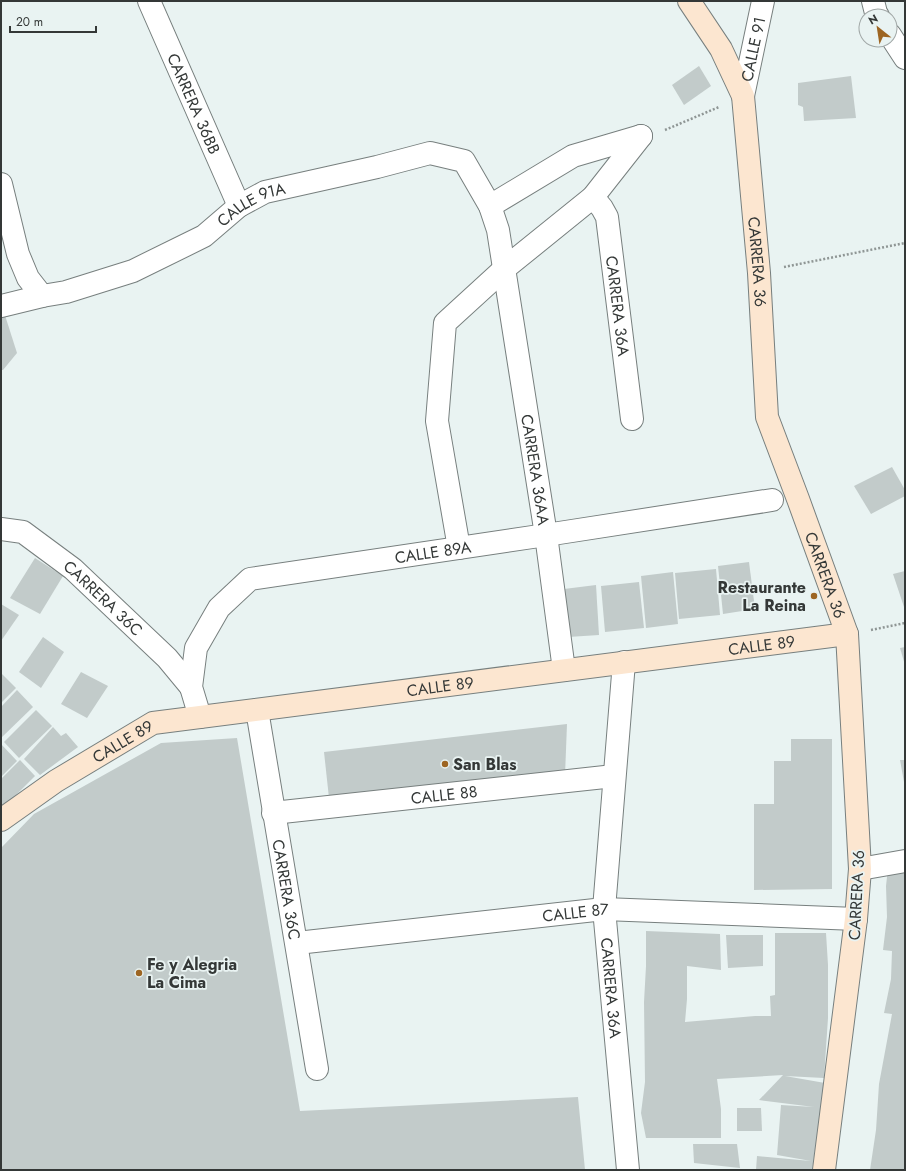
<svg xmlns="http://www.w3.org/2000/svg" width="906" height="1171" font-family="Jost,sans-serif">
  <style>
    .building { fill: #c2cbca }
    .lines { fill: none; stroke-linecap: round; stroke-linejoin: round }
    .street-casing { stroke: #777f7e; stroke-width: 24 }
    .secondary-casing { stroke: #777f7e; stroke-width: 24 }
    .path { stroke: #8f9695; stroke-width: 2.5; stroke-dasharray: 2 2; stroke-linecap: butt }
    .street { stroke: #fff; stroke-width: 22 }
    .secondary { stroke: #fce6d0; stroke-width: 22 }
    .poi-dot { fill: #9d6522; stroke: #e9f3f2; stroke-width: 1.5 }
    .labels { text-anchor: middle; stroke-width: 3.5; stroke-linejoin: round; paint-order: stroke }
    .street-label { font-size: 16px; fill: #343837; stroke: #e9f3f2 }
    .poi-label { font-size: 16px; font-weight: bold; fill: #343837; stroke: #e9f3f2; text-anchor: start }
  </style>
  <rect width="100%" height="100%" fill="#e9f3f2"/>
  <g class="building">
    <polygon points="699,66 711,86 684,105 672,85"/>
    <polygon points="851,76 856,118 804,121 803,107 798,105 798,83"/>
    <polygon points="3,309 17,353 3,370 1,370 1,310"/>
    <polygon points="892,467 905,490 905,496 871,514 854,486"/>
    <polygon points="35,558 63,576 40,614 10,598"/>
    <polygon points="749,562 755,609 723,614 718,566"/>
    <polygon points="716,569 720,615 679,619 675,573"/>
    <polygon points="905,571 905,610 893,574"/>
    <polygon points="673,572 678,624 646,628 641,576"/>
    <polygon points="639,582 644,628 605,632 601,586"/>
    <polygon points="596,585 599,635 568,637 564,589"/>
    <polygon points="1,604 19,615 1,641"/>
    <polygon points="43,637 64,652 41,688 19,672"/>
    <polygon points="905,647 905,665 900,648"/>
    <polygon points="81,672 108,686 87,718 61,704"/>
    <polygon points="1,673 16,688 1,703"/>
    <polygon points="17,690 33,707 1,738 1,707"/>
    <polygon points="36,710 52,726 19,758 4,742"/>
    <polygon points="567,724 565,776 329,798 324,752"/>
    <polygon points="53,727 61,736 66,733 78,747 40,775 24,759"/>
    <polygon points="237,738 300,1111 578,1097 585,1170 1,1170 1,848 34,814 161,743"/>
    <polygon points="791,739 832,739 832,889 754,890 754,804 774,804 774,761 791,761"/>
    <polygon points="1,744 17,761 1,777"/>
    <polygon points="20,760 35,776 3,808 1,806 1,779"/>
    <polygon points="900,760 905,760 905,782 904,782"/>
    <polygon points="905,865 905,1170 870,1170 876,1130 879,1084 892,1014 884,1013 891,979 892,951 883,950 887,917 886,886 888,868"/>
    <polygon points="646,931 720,934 721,970 687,966 687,999 685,1022 755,1016 771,1016 770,996 775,995 775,933 826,933 828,965 828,1018 824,1078 785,1076 825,1083 812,1170 756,1170 757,1156 811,1161 777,1155 781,1105 814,1107 759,1100 783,1075 717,1079 721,1109 721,1138 646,1138 641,1113 645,1082 644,1002 646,966"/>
    <polygon points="726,935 763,935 763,966 728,968"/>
    <polygon points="737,1108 761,1108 762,1131 737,1131"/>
    <polygon points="693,1144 737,1144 740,1168 694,1163"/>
  </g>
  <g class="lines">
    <g class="street-casing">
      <g id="street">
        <path id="s1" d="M149,1L239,206"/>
        <polyline points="873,1 876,13 878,16"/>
        <polyline points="890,35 905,58"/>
        <path id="s2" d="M743,96L763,1"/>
        <polyline points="1,184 18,254 28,278 42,296"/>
        <path id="s3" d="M593,197L602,208L607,217L632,419"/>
        <polyline points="490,206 573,156 641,136"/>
        <path id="s4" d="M1,306L42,296L66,292L133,271L204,236L239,206L265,192L377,167L430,153L464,161L490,206L498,230L546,535L564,670"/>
        <path id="s5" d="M1,529L23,532L73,569L167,658L191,687"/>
        <polyline points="459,548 437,421 445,323 504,269 593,197 641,136"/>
        <path id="s6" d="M624,662L604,909L628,1170"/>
        <path id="s7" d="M257,710C276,829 297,949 317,1069"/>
        <path id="s8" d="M200,717L191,687L196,648L219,608L250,579L546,535L772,500"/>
        <path id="s9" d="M273,813L614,776"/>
        <polyline points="860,869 905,861"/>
        <path id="s10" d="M297,943L604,909L856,919"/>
      </g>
    </g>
    <g class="secondary-casing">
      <g id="secondary">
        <path id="s11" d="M689,1L721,49L743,96L759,273L767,417L798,499L847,634L860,869L856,919L824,1170"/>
        <path id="s12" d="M1,820L56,781L153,723L847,634"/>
      </g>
    </g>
    <g class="path">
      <polyline points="665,130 719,107"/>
      <polyline points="784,267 905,243"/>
      <polyline points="871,630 905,623"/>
    </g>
    <use href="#street" class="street"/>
    <use href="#secondary" class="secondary"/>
  </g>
  <g class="poi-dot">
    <circle cx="814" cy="596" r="4"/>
    <circle cx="445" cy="764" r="4"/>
    <circle cx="139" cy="973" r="4"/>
  </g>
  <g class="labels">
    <g class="street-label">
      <text dy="6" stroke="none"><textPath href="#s2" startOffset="48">CALLE 91</textPath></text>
      <text dy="6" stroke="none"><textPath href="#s1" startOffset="112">CARRERA 36BB</textPath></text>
      <text dy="6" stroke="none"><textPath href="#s4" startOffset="274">CALLE 91A</textPath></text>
      <text dy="6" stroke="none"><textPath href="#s11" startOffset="276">CARRERA 36</textPath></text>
      <text dy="6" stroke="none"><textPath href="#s3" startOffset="114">CARRERA 36A</textPath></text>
      <text dy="6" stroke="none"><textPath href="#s4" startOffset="816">CARRERA 36AA</textPath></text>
      <text dy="6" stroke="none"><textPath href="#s8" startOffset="344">CALLE 89A</textPath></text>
      <text dy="6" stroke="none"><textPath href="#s11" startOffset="600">CARRERA 36</textPath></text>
      <text dy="6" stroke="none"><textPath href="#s5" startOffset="126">CARRERA 36C</textPath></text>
      <text dy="6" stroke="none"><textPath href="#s12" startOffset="794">CALLE 89</textPath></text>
      <text dy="6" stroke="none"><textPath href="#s12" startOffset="470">CALLE 89</textPath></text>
      <text dy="6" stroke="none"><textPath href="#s12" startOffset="145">CALLE 89</textPath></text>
      <text dy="6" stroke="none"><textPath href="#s9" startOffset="172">CALLE 88</textPath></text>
      <text dy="6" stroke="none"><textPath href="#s7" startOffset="182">CARRERA 36C</textPath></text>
      <text transform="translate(856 895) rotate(-87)" y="6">CARRERA 36</text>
      <text dy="6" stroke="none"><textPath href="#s10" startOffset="280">CALLE 87</textPath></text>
      <text dy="6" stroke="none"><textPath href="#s6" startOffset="327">CARRERA 36A</textPath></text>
    </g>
    <g class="poi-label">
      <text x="806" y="593" text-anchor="end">Restaurante<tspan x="806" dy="18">La Reina</tspan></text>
      <text x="453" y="770">San Blas</text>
      <text x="147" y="970">Fe y Alegria<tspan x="147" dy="18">La Cima</tspan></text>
    </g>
  </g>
  <rect width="906" height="1171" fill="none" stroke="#343837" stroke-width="4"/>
  <g transform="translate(878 28) rotate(330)"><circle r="19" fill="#e9f3f2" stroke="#a1a8a7"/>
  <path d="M0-3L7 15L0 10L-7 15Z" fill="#9d6522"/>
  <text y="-6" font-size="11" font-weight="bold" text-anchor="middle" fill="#343837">N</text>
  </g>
  <path d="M10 26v6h86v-6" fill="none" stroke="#343837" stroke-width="2"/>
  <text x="16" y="26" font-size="12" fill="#343837" stroke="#e9f3f2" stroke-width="3" paint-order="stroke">20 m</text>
</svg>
